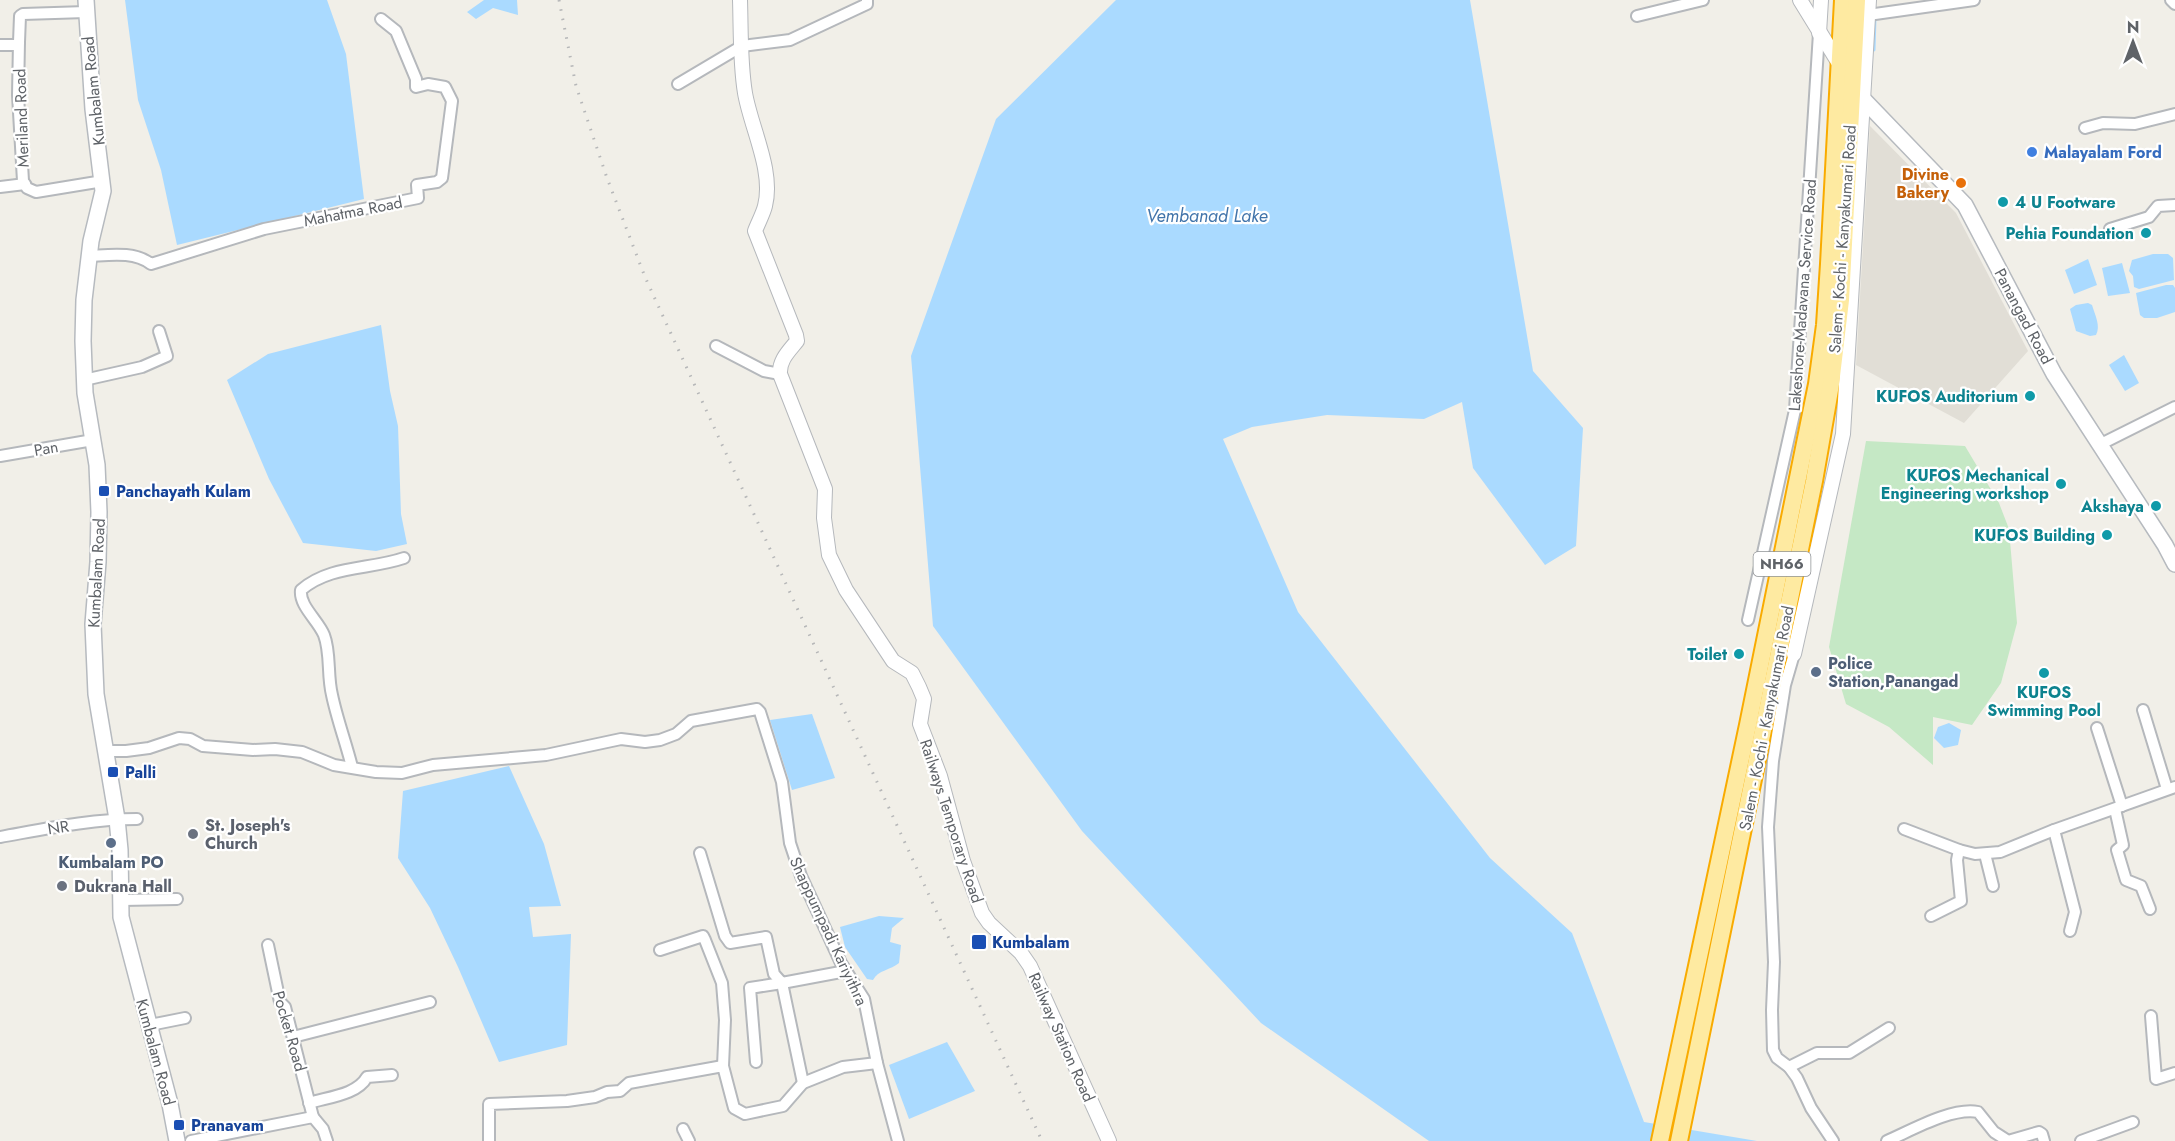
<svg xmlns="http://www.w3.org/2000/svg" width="2175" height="1141" font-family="Jost,sans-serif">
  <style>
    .education { fill: #e1ded6 }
    .green { fill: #c5e8c5 }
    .water { fill: #aadaff }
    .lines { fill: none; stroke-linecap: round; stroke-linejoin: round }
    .stream { stroke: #aadaff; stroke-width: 3 }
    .minor-casing { stroke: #b5b8bc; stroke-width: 14 }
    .tertiary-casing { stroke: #b5b8bc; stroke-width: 16 }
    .secondary-casing { stroke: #b6babf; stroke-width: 18 }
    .trunk-casing { stroke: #f9ab00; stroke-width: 20 }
    .minor { stroke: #fff; stroke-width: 10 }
    .tertiary { stroke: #fff; stroke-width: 14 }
    .secondary { stroke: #fff; stroke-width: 15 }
    .trunk { stroke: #feeaa1; stroke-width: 16 }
    .rail { stroke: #b6b7b8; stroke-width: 3; stroke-dasharray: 1.5 8; stroke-linecap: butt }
    .shop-dot { fill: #3f7fe0; stroke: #fff; stroke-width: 2 }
    .food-dot { fill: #e8710a; stroke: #fff; stroke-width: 2 }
    .culture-dot { fill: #0f9aa8; stroke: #fff; stroke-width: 2 }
    .transit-dot { fill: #1a4fb4; stroke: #fff; stroke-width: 2 }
    .service-dot { fill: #5c6f8a; stroke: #fff; stroke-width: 2 }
    .worship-dot { fill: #6b7280; stroke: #fff; stroke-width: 2 }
    .labels { text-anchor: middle; stroke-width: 4.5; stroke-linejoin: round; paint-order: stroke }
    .shield { fill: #fff; stroke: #8f9295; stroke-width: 1.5 }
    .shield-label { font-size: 15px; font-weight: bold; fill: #5f6368 }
    .street-label { font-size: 16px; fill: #5f6368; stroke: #fff }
    .shop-label { font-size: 16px; font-weight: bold; fill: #366cbe; stroke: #fff; text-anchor: start }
    .food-label { font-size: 16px; font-weight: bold; fill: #c56008; stroke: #fff; text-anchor: end }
    .culture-label { font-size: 16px; font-weight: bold; fill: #0d838f; stroke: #fff; text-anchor: end }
    .transit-label { font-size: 16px; font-weight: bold; fill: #164399; stroke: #fff; text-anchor: start }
    .service-label { font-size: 16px; font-weight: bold; fill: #4e5e75; stroke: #fff; text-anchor: start }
    .worship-label { font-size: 16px; font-weight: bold; fill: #5b616d; stroke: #fff; text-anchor: start }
    .water-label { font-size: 18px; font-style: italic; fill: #4174aa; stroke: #fff }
  </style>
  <rect width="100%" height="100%" fill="#f1efe8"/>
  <polygon class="education" points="1870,126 1956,213 2028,351 1964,423 1856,365"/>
  <polygon class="green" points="1866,441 1965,446 1999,503 2009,529 2017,623 2001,683 1972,725 1933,717 1933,765 1889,727 1846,704 1829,647"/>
  <g class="water">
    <polygon points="125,0 327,0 346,54 364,199 177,245 161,170 138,100"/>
    <polygon points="484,0 517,0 518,15 493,8 476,19 467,12"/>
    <polygon points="1116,0 1470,0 1533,371 1583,428 1576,546 1545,565 1473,468 1462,402 1424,419 1327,415 1252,427 1223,439 1298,612 1490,858 1572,933 1644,1122 1757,1141 1429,1141 1261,1023 1082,831 933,626 911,356 996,119"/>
    <polygon points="2153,254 2168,254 2173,258 2174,280 2139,289 2134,287 2133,276 2129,271 2132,260"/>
    <polygon points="2088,259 2097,285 2074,294 2065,270"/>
    <polygon points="2122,263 2130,293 2108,296 2102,268"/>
    <polygon points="2166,285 2173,285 2175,288 2175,312 2157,318 2144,318 2140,315 2136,293"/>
    <path d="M2088,303L2092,305C2095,315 2101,326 2096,335L2090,336L2076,331L2070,309L2076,305Z"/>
    <polygon points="381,325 390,391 398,426 401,514 407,544 376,551 303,543 269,479 227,380 268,354"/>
    <polygon points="2124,355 2139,383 2125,391 2109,365"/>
    <polygon points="812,714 835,778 792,790 770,720"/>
    <polygon points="1949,723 1961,730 1958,745 1944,748 1934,738 1938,727"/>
    <polygon points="509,766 544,844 561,906 529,907 533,937 571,934 567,1045 499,1062 458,967 430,908 398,858 403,791"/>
    <path d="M879,916L904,918L892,928L890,942L901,945L899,963C891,970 878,970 873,980L867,979L845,947L840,927Z"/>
    <polygon points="947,1042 975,1091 909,1119 889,1065"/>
  </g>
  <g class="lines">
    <polyline class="stream" points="1874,50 1875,18"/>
    <g class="minor-casing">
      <g id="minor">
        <polyline points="2171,0 2175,4"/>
        <polyline points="1868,15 1974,0"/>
        <polyline points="1637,16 1703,0"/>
        <polyline points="19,42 18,95 23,181 27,188 36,192 103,181"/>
        <polyline points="0,45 16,45 19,42 20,16 23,14 86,12"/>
        <polyline points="678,84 742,46 790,40 867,4 867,0"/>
        <polyline points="2085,128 2103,123 2135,124 2175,114"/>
        <polyline points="0,187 25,184"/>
        <polyline points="2110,229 2149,217 2158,206 2175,205"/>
        <path d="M89,256C110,255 134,251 151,264L264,229L418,198L417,185L437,182L442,178L452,101L445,87L428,84L416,87V79L396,31L381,19"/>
        <polyline points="716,346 764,371 780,374"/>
        <polyline points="84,380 142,367 167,356 159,331"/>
        <polyline points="2099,445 2175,407"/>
        <polyline points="0,456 93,440"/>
        <polyline points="1748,620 1795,410 1819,33"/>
        <polyline points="1794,654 1785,685 1773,761 1768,827 1774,962 1772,1010 1773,1050 1777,1058 1789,1067 1797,1078 1811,1108 1833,1141"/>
        <polyline points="2143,710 2167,789"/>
        <polyline points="2097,728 2122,806"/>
        <polyline points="104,751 126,751 149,748 179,738 190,739 203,746 253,750 275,749 302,752 334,765 376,772 402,773 433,765 546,755 621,739 645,742 660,740 676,734 691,721 757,709 760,712 782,782 790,843 801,876 841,963 864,999 877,1063 898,1141"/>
        <path d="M352,767C346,743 337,719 332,695C327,675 331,653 324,635C318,620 299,606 301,590C330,565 369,570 404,558"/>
        <polyline points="2115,809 2123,845 2117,850 2126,880 2141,886 2150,909"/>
        <polyline points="1904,829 1959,850 1975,854 2000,852 2054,830 2175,787"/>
        <polyline points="2054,830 2075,912 2070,931"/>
        <path d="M0,837C45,829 91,819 137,819"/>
        <polyline points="700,853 725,936 730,943 766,937 774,974 782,983 846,971"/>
        <polyline points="1985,854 1993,886"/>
        <polyline points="122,900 177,899"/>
        <polyline points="1931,916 1961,901 1957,860 1959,850"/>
        <polyline points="268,945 280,1002 285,1007 313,1117"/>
        <polyline points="660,950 703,936 705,940 722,983 725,1020 723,1066"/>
        <polyline points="2151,1016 2156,1079 2175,1073"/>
        <polyline points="150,1025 185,1018"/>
        <polyline points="293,1037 430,1002"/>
        <polyline points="756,1062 750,988 782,983 803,1083"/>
        <polyline points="1789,1067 1817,1053 1849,1053 1889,1028"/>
        <path d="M309,1103C328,1097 357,1095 367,1077L392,1075"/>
        <polyline points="683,1129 689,1141"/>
        <polyline points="191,1141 313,1117 323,1129 327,1141"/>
        <polyline points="489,1141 489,1104 567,1101 595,1097 607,1092 620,1091 629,1083 723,1066 734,1108 745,1114 783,1106 803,1083 843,1067 877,1063"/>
        <path d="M1887,1141C1912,1130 1952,1107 1978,1112L1994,1132L2008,1141L2039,1132L2042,1134L2044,1141"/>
        <polyline points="2081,1141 2133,1122"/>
      </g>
    </g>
    <g class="tertiary-casing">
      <g id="tertiary">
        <path d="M740,0C741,30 740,63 745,93C751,128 774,171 765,206C763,214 758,223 755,231L796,335L797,341C789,351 779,360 780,374L825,489L824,518L829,555L846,590L893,661L912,673L919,687L924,699L920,724L940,776L963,861L982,913L989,923L1021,953L1030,966L1109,1141"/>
        <polyline points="1800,0 1840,65"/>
        <polyline points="1819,33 1821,0"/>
        <polyline points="1794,654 1843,434 1869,0"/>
      </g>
    </g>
    <g class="secondary-casing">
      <g id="secondary">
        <polyline points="86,0 93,109 103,191 91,241 84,300 83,341 85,393 97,465 99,512 98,562 93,624 96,694 117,819 120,850 121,917 170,1104 177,1141"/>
        <polyline points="1853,85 1863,99 1965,205 2054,374 2165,545 2175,564"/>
      </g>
    </g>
    <g class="trunk-casing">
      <g id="trunk">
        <polyline points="1660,1141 1748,725 1817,384 1825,325 1829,264 1843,0"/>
        <polyline points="1679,1141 1814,481 1831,384 1841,300 1857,0"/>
      </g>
    </g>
    <use href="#minor" class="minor"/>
    <use href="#tertiary" class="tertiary"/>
    <use href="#secondary" class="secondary"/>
    <use href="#trunk" class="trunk"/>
    <polyline class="rail" points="559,0 576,86 607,178 645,277 1042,1141"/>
  </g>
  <circle class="shop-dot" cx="2032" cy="152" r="6"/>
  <circle class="food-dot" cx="1961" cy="183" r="6"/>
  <g class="culture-dot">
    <circle cx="2003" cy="202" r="6"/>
    <circle cx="2146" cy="233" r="6"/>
    <circle cx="2030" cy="396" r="6"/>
    <circle cx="2061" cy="484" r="6"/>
    <circle cx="2156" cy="506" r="6"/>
    <circle cx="2107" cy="535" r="6"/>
    <circle cx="1739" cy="654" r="6"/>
    <circle cx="2044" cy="673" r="6"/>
  </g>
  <g class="transit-dot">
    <rect x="98" y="485" width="12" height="12" rx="3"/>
    <rect x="107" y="766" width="12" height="12" rx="3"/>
    <rect x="971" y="934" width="16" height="16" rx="3"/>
    <rect x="173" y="1119" width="12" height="12" rx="3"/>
  </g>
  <g class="service-dot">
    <circle cx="1816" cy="672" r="6"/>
    <circle cx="111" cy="843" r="6"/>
  </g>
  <g class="worship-dot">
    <circle cx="193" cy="834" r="6"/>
    <circle cx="62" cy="886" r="6"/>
  </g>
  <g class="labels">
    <rect class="shield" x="1753.5" y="552" width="57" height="24" rx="4.5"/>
    <g class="shield-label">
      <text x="1782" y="569">NH66</text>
    </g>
    <g class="street-label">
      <text transform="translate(93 91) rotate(-96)" y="6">Kumbalam Road</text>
      <text transform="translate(21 118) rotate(-92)" y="6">Meriland Road</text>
      <text transform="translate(353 211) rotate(-11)" y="6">Mahatma Road</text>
      <text transform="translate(1842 239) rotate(-86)" y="6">Salem - Kochi - Kanyakumari Road</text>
      <text transform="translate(1802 295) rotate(-86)" y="6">Lakeshore-Madavana Service Road</text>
      <text transform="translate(2024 316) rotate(62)" y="6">Panangad Road</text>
      <text transform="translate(46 448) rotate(-10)" y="6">Pan</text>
      <text transform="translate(96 573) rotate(-87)" y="6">Kumbalam Road</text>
      <text transform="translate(1766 718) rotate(-79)" y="6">Salem - Kochi - Kanyakumari Road</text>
      <text transform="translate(952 821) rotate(72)" y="6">Railways Temporary Road</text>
      <text transform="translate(58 827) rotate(-9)" y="6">NR</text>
      <text transform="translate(829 931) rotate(65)" y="6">Shappumpadi Kariyithra</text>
      <text transform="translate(290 1031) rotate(74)" y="6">Pocket Road</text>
      <text transform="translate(1062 1037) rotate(66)" y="6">Railway Station Road</text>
      <text transform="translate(156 1052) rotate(75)" y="6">Kumbalam Road</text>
    </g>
    <g class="shop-label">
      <text x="2044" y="158">Malayalam Ford</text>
    </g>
    <g class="food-label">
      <text x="1949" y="180">Divine<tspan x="1949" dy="18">Bakery</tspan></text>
    </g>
    <g class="culture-label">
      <text x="2015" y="208" text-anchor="start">4 U Footware</text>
      <text x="2134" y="239">Pehia Foundation</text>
      <text x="2018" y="402">KUFOS Auditorium</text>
      <text x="2049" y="481">KUFOS Mechanical<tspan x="2049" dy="18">Engineering workshop</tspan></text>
      <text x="2144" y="512">Akshaya</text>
      <text x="2095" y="541">KUFOS Building</text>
      <text x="1727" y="660">Toilet</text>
      <text x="2044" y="698" text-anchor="middle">KUFOS<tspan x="2044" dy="18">Swimming Pool</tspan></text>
    </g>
    <g class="transit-label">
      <text x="116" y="497">Panchayath Kulam</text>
      <text x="125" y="778">Palli</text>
      <text x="992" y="948">Kumbalam</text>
      <text x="191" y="1131">Pranavam</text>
    </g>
    <g class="service-label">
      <text x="1828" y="669">Police<tspan x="1828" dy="18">Station,Panangad</tspan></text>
      <text x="111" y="868" text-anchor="middle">Kumbalam PO</text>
    </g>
    <g class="worship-label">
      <text x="205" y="831">St. Joseph's<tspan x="205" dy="18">Church</tspan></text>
      <text x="74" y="892">Dukrana Hall</text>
    </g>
    <g class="water-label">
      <text x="1207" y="222">Vembanad Lake</text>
    </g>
  </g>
  <g transform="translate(2133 42)" stroke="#ffffff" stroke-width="4.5" paint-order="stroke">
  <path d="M0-4.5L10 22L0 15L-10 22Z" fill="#5f6368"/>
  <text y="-9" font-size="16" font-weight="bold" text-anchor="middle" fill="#5f6368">N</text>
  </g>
</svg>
